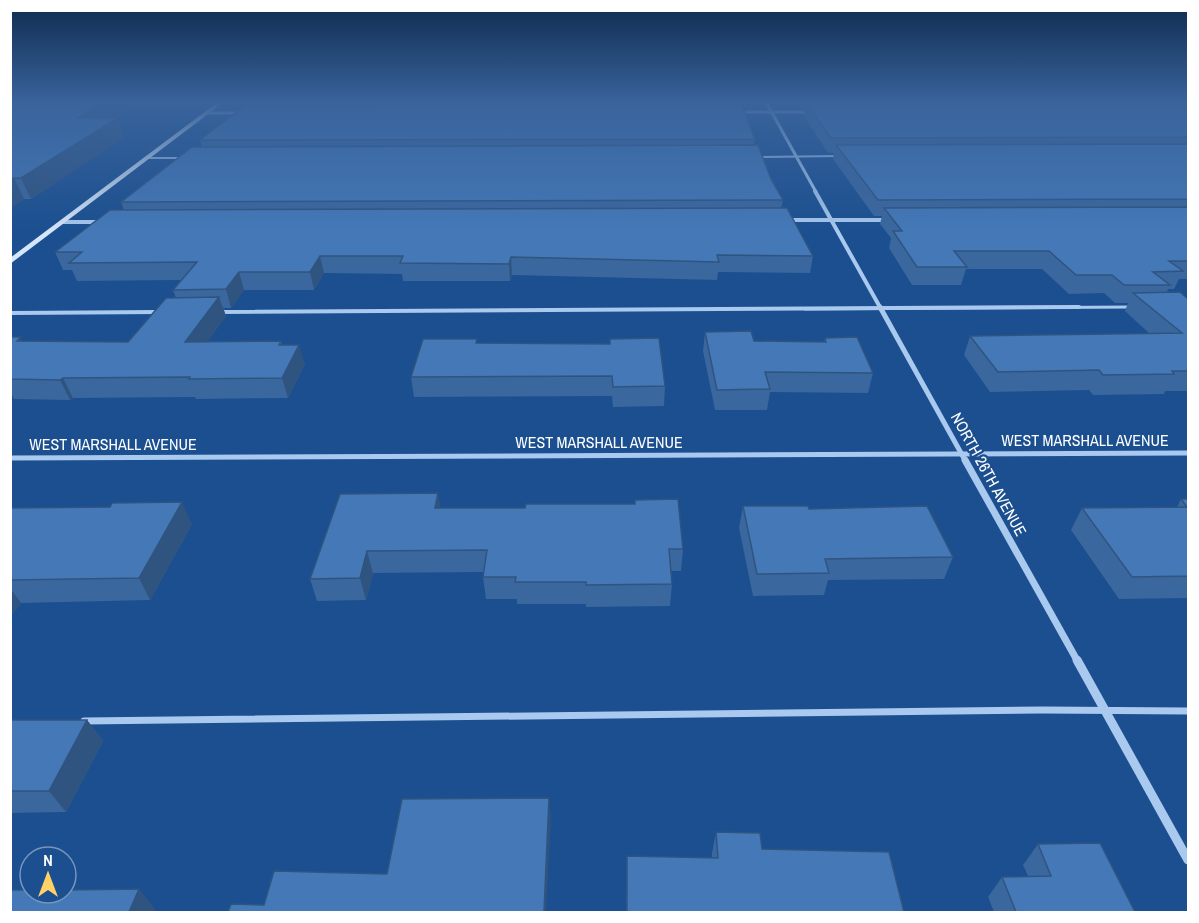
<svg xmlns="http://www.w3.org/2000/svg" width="1199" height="923" font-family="'Archivo Narrow',sans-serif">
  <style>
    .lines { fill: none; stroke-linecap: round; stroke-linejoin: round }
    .service-far3 { stroke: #a9c9ee; stroke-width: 2 }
    .service-far2 { stroke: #a9c9ee; stroke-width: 3 }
    .service-far1 { stroke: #a9c9ee; stroke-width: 4 }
    .service { stroke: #a9c9ee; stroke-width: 7 }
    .minor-far4 { stroke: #a9c9ee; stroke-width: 3 }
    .minor-far3 { stroke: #a9c9ee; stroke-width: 4 }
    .minor-far2 { stroke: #a9c9ee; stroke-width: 5 }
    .minor-far1 { stroke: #a9c9ee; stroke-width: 7 }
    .minor { stroke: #a9c9ee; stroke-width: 9 }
    .secondary { fill: #d6e6fa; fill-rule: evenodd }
    .wall { fill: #3a679d }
    .shaded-wall { fill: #305480 }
    .building { fill: #4478b7; stroke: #305480; stroke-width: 1.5 }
    .labels { text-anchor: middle; stroke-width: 4.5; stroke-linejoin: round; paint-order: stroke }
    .street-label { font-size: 16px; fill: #fff; stroke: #1b4f8f }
  </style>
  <rect width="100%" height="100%" fill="#1b4f8f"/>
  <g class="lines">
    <g class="service-far3">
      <polyline points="756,157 838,156"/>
      <polyline points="148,158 181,158"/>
    </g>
    <polyline class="service-far2" points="805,309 1132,307"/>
    <g class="service-far1">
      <polyline points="219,312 1079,307"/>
      <polyline points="10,313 160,312"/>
    </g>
    <polyline class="service" points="84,721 1042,710 1188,711"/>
    <g class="minor-far4">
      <polyline points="766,102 816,192"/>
      <polyline points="739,112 810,112"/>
      <polyline points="208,113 243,113"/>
    </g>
    <g class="minor-far3">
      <polyline points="815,191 881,309"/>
      <polyline points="787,220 888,220"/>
      <polyline points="63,222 102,222"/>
    </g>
    <g class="minor-far2">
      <polyline points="880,307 966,462"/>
      <polyline points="10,458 1188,453"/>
    </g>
    <polyline class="minor-far1" points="965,460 1078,662"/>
    <polyline class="minor" points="1077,660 1188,860"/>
    <polygon class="secondary" points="218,102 224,102 10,264 10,258"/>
  </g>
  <g class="wall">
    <polygon points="10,102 140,102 116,118 124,137 31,199 24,199 10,208"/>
    <polygon points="257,102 741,103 755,139 754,145 783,200 781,208 813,256 810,273 718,272 717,280 512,275 510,281 403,281 402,274 324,273 314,290 244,290 231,308 223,308 226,316 207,342 281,341 282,345 305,364 288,398 196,399 195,397 73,398 70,400 14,399 12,395 10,395 10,337 22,341 128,342 176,298 173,290 181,280 77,281 72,270 63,270 55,252 124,210 121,202 202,147 200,140 257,104"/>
    <polygon points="797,102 1188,102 1188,279 1179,279 1174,289 1168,289 1167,292 1188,299 1188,391 1165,391 1164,394 1093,395 1089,390 990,392 964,355 970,336 1150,334 1125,311 1128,303 1115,303 1104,293 1069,294 1042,269 966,269 961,285 912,285 889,248 891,238 880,224 882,216 874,216 833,159 834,153 828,153 804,116 805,108 800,108"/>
    <polygon points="705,332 754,341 824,342 825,338 873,373 868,393 770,392 767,410 715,410 703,351"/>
    <polygon points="477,339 477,343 665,386 664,406 613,407 612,396 414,397 411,377"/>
    <polygon points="1181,499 1188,499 1188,598 1119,599 1071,530 1082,508 1177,507"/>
    <polygon points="743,506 809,509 953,557 944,579 828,580 824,595 753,596 739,528"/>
    <polygon points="10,508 192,524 150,600 21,603 10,617"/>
    <polygon points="441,508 683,549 681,571 671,571 672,584 670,606 586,607 586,604 517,604 517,599 486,599 483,577 484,572 373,573 366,600 317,601 310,579"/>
    <polygon points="10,720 87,720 103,741 66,812 10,813"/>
    <polygon points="716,832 762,849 904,912 626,912 627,856 712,858 712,853"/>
    <polygon points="1038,844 1135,912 994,912 988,897 1002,877 1028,876 1023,865"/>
  </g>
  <g class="shaded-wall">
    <polygon points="104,102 140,102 85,137 78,118"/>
    <polygon points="118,118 124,137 31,199 21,178"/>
    <polygon points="14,178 24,199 10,208 10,180"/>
    <polygon points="320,256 324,273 314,290 310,272"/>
    <polygon points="511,257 512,275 510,281 509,264"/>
    <polygon points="239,272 244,290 231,308 226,289"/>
    <polygon points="219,297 226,316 193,362 185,342"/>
    <polygon points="299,345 305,364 288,398 282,378"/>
    <polygon points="63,378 73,398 70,400 60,380"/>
    <polygon points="438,493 442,514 435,508"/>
    <polygon points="182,502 192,524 150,600 139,578"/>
    <polygon points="367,551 373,573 366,600 360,578"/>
    <polygon points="10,588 21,603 10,617"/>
    <polygon points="87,720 103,741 66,812 49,791"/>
    <polygon points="549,798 551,819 546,912 544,912"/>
    <polygon points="139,889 155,909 154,912 129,912"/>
  </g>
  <g class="building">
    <polygon points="10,102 104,102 78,118 118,118 21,178 14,178 10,180"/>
    <polygon points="1188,102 1188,137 831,138 806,103"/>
    <polygon points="741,103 755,139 200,140 247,104"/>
    <polygon points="1188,144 1188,199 878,200 836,145"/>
    <polygon points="758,145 771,179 783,200 121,202 192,147"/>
    <polygon points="1188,207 1188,261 1169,261 1183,271 1153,272 1170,285 1124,285 1112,275 1076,275 1049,251 954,251 967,267 917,267 893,231 902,231 884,208"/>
    <polygon points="787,208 813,256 717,255 719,262 511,257 509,264 400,263 403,256 320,256 310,272 239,272 226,289 173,290 197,262 69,263 82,252 55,252 110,210"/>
    <polygon points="1180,292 1188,299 1188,371 1172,371 1174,374 1103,375 1099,370 998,372 970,336 1182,333 1133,293"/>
    <polygon points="219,297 185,342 281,341 279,345 299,345 282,378 189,379 190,377 63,378 60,380 10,379 10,337 21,337 17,341 128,342 166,298"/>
    <polygon points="751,331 754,341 826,342 825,338 857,337 873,373 765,372 770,389 717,390 705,332"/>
    <polygon points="659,338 665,386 613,387 612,376 411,377 423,339 477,339 476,343 610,344 610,339"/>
    <polygon points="438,493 435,508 525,508 526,504 635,504 635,500 678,499 683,549 669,549 672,584 586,585 586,582 515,582 516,577 483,577 487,550 367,551 360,578 310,579 340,494"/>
    <polygon points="1181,499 1188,499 1188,576 1132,577 1082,508 1187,507"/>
    <polygon points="182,502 139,578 10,580 10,508 110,507 112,503"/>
    <polygon points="743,506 808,506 809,509 927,506 953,557 825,559 829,573 757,574"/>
    <polygon points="10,720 87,720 49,791 10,791"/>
    <polygon points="549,798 544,912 228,912 231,904 264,905 274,871 387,874 402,799"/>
    <polygon points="716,832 760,833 762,849 889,852 904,912 627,912 627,856 718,858"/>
    <polygon points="1100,843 1135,912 1016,912 1002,877 1051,876 1038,844"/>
    <polygon points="139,889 129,912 10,912 10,890 30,890 30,893 66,893 66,890"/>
  </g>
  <linearGradient id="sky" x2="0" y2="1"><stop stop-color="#0f2b4f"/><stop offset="0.44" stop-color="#39639b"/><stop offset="1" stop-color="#39639b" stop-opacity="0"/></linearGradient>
  <rect width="1199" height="232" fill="url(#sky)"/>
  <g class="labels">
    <g class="street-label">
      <text x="1085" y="446">WEST MARSHALL AVENUE</text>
      <text x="599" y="448">WEST MARSHALL AVENUE</text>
      <text x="113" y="450">WEST MARSHALL AVENUE</text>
      <text transform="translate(989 474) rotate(61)" y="6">NORTH 26TH AVENUE</text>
    </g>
  </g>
  <rect width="1199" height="923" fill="none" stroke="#ffffff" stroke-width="24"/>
  <g transform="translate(48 875)"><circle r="28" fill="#1b4f8f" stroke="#7695bc" stroke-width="1.5"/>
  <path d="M0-4.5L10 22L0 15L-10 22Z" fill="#ffd166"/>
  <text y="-9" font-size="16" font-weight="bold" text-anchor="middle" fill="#ffffff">N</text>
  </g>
</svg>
